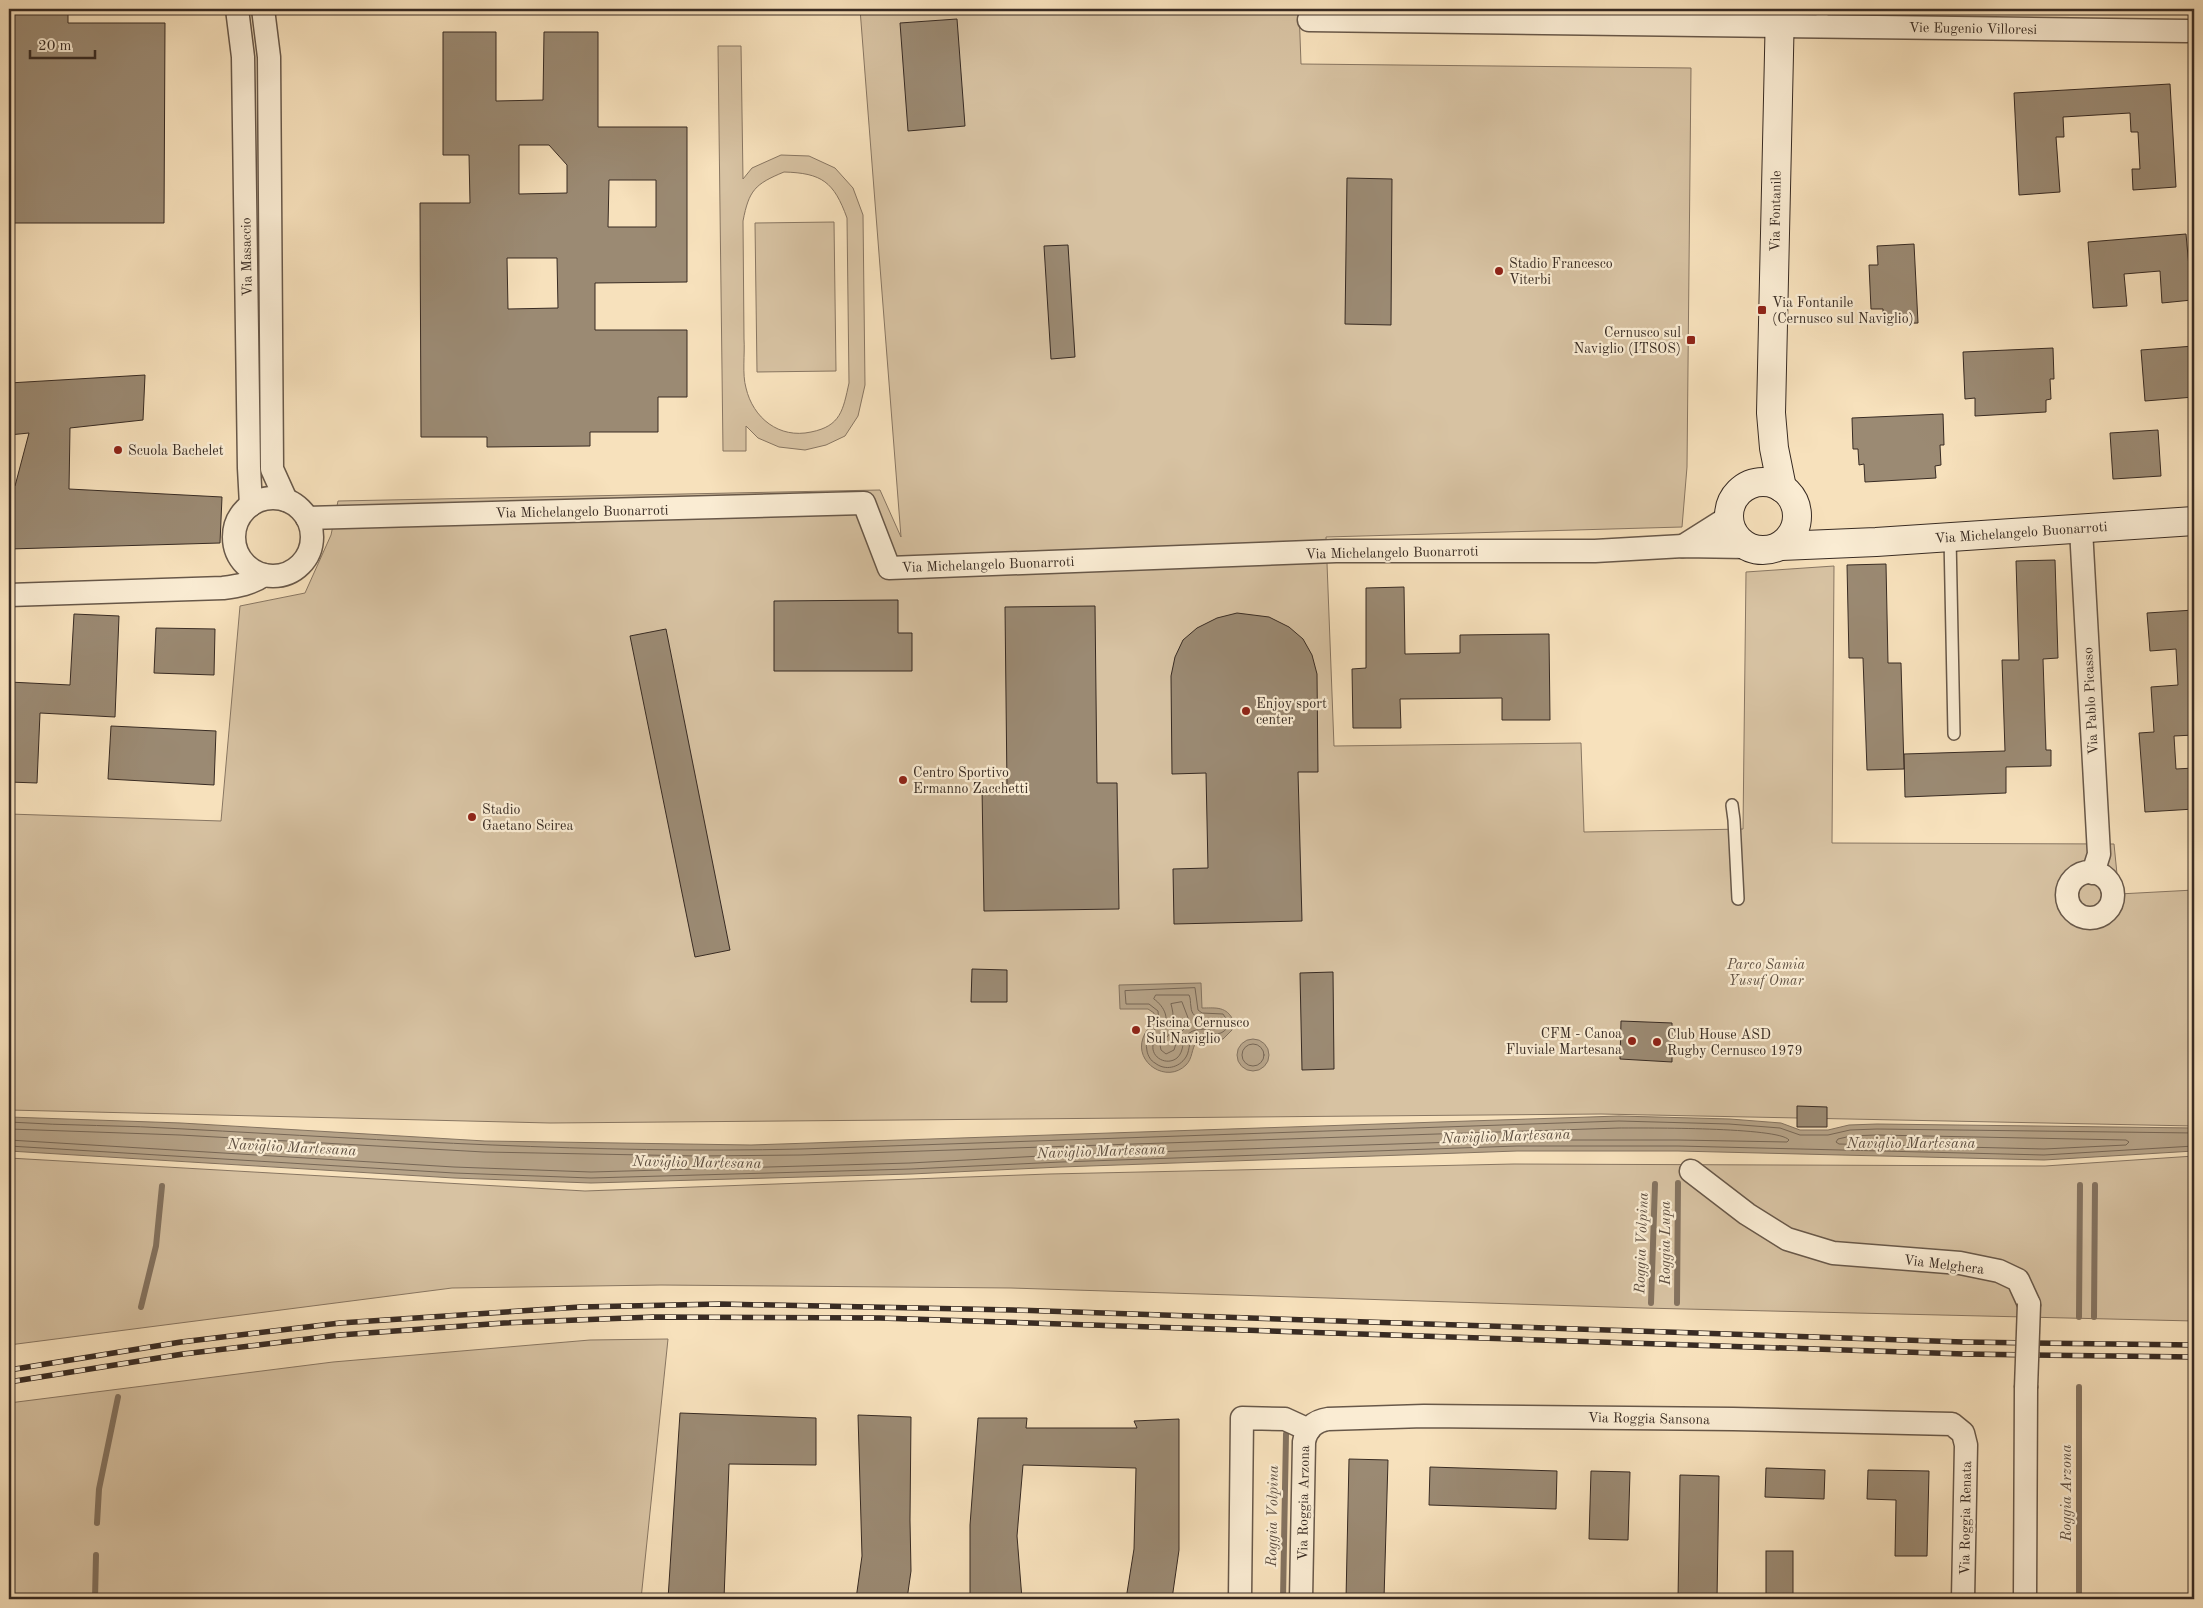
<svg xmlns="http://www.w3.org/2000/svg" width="2203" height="1608" font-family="'Old Standard TT',serif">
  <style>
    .green { fill: #d7c2a2; stroke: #887662; fill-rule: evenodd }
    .water { fill: #b6a388; stroke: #847360 }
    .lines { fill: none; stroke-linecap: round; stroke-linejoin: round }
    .shore { stroke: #776756; stroke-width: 1 }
    .stream { stroke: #847360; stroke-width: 6 }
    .building { fill: #9b8a73; stroke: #382b23; fill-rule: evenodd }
    .lane-casing { stroke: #685849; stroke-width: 14 }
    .street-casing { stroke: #685849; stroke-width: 25 }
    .secondary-casing { stroke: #382b23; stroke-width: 30 }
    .lane { stroke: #faecd3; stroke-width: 11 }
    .street { stroke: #faecd3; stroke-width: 22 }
    .secondary { stroke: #faecd3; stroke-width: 28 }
    .rail-casing { stroke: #382b23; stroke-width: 5.5 }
    .rail { stroke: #faecd3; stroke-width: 4; stroke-dasharray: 11; stroke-linecap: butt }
    .street-bridge-casing { stroke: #685849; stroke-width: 25; stroke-linecap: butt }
    .street-bridge { stroke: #faecd3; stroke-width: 22 }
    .poi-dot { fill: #8f2418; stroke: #faecd3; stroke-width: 2 }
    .labels { text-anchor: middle; stroke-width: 4.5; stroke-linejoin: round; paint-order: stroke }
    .street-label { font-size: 14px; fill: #382b23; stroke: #faecd3 }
    .poi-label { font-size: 14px; fill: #382b23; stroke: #faecd3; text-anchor: start }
    .park-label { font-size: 14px; font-style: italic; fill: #605143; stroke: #faecd3 }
    .water-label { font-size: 15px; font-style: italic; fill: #5e4f41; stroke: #faecd3 }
  </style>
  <rect width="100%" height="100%" fill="#f7e1bc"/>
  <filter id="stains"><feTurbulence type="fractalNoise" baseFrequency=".004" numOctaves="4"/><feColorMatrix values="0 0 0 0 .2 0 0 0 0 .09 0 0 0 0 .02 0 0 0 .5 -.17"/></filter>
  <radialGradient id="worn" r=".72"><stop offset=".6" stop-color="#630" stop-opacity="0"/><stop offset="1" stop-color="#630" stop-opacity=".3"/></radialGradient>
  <g class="green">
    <polygon points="860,9 1299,9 1301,64 1691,68 1687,467 1682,527 1326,537 1334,746 1581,743 1584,832 1743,829 1746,572 1834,566 1832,843 2114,844 2119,894 2194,890 2194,1126 1601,1114 550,1123 9,1110 9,814 221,821 240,606 305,593 331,535 338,501 880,490 901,537"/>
    <path d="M718,46H741L743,179L752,168L781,155L809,156L835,168L853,188L863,215L865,385L858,416L845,436L826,445L805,450L779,447L758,438L746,426V451H723ZM784,172C822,173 834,182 847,218L849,383C843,410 841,426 811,432C779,439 753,418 746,388C742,374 745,354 744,339C744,300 743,260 743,221C749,190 755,184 784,172Z"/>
    <polygon points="834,222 836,371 757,372 755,223"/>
    <polygon points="2194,1156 2194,1321 1643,1308 1011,1288 661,1285 452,1288 9,1345 9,1158 585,1191 1049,1174 1514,1164 2045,1166"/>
    <polygon points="668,1339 641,1599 9,1599 9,1403 333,1362 590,1340"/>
  </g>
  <g class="water">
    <path d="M1201,983L1202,1008C1214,1008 1225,1006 1232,1018V1030L1223,1039L1197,1041C1191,1049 1193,1058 1186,1065C1167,1084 1134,1063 1143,1038C1145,1031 1150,1027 1154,1022V1013L1148,1009H1120L1119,985Z"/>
    <circle cx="1253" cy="1055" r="16"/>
    <polygon points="1619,1116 1730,1119 1781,1123 1800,1130 1828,1130 1849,1125 1877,1124 2194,1128 2194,1151 2044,1160 1678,1151 1517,1151 1061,1167 911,1174 591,1183 454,1178 9,1151 9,1117 181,1123 485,1141 751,1145"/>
  </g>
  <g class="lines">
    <g class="shore">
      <path d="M1195,988L1198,1010L1202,1013L1223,1014L1227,1020V1028C1220,1038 1209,1032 1199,1035C1187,1038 1191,1049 1186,1057C1179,1068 1165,1071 1155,1063C1151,1061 1148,1056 1147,1051C1144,1038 1153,1033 1159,1024L1158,1011L1149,1004H1126L1125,991Z"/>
      <path d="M1156,995H1189C1191,999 1190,1002 1191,1007C1192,1022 1208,1018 1219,1019L1221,1025C1213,1033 1198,1025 1188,1034C1181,1040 1185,1051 1177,1058C1167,1066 1151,1058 1153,1045C1153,1039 1157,1036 1161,1032C1171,1020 1165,1007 1154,999Z"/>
      <path d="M1182,1002L1190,1023L1179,1034L1174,1050L1166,1054L1161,1050L1160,1045C1162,1041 1165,1039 1168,1036C1175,1026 1174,1015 1171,1004Z"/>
      <circle cx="1253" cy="1055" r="11"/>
      <path d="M9,1122C67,1126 126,1125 184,1129C389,1140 595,1154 801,1149L1619,1121L1729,1124L1780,1128L1800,1135H1828L1850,1130L1877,1129L2194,1133"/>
      <path d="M9,1129L180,1135L484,1152L698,1156L801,1155L1619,1128C1644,1128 1779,1127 1789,1140L1787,1142L1678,1140H1517L1060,1155L910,1163L591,1172L454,1167L9,1140"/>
      <polygon points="1877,1135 2126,1140 2129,1142 2126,1145 2044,1149 1839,1144 1836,1142 1838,1139 1851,1136"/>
      <polyline points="9,1146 454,1173 591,1178 911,1169 1061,1162 1517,1146 1678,1146 2044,1155 2194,1146"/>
    </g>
    <g class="stream">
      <polyline points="1651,1303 1655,1184"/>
      <polyline points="1677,1303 1678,1183"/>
      <polyline points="141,1307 156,1246 162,1186"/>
      <polyline points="2079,1317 2080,1185"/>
      <polyline points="2094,1317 2095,1185"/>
      <polyline points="2079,1387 2079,1599"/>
      <polyline points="97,1523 99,1489 118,1397"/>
      <polyline points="95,1599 96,1555"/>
      <polyline points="1283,1599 1286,1434"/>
    </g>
  </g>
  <g class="building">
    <polygon points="9,9 68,9 68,23 165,23 164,223 9,223"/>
    <polygon points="957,19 965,126 908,131 900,23"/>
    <path d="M443,32H496V101L543,100L544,32H598V127H687V282L595,283V330H687V397H658V432H590V446L487,447V437H421L420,203H470L469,155H443ZM519,145H549L567,165V193L519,194ZM609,180H656V227H608ZM507,258H557L558,308L508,309Z"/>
    <polygon points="2170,84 2176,187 2133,190 2132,169 2140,169 2138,132 2131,132 2130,113 2063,117 2064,137 2056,137 2060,192 2019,195 2014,93"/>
    <polygon points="1347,178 1392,179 1391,325 1345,324"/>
    <polygon points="2186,234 2192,300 2162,303 2160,271 2124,274 2127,306 2093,308 2088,242"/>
    <polygon points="1914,244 1918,323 1883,324 1883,309 1871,309 1869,265 1878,265 1877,246"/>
    <polygon points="1068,245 1075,357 1051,359 1044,246"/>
    <polygon points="2194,346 2194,397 2145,401 2141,350"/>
    <polygon points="2053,348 2054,379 2050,379 2051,399 2046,400 2046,412 1975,416 1975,398 1965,399 1963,352"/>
    <polygon points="145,375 143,420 70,428 69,489 222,497 220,543 9,549 9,485 15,486 29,433 9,435 9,383"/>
    <polygon points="1943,414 1944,445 1940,445 1941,465 1935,466 1936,478 1865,482 1864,464 1859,465 1858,449 1853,449 1852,418"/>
    <polygon points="2158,430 2161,476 2113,479 2110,433"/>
    <polygon points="2055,560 2058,658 2043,659 2046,750 2051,750 2051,766 2006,767 2006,793 1905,797 1904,754 2005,751 2002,660 2019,660 2016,561"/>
    <polygon points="1886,564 1888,663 1901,663 1904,769 1867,770 1863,658 1849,658 1847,565"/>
    <polygon points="1404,587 1405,654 1460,653 1460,635 1549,634 1550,720 1502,720 1502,698 1400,699 1401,728 1353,728 1352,669 1366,668 1366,588"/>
    <polygon points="898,600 898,633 912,633 912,671 774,671 774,601"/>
    <polygon points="1095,606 1097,783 1117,783 1119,909 984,911 982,787 1007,787 1005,607"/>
    <polygon points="2194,610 2194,735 2174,736 2176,769 2194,768 2194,809 2145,812 2139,733 2154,732 2151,687 2178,685 2176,649 2150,651 2147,613"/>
    <polygon points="1237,613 1269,617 1289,627 1303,639 1312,655 1317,674 1318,772 1298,772 1302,921 1174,924 1173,869 1208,868 1206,773 1172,774 1171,676 1175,657 1183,640 1197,628 1217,618"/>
    <polygon points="74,614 119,616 115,717 40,713 37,783 9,782 9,682 70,685"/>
    <polygon points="156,628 215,629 214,675 154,673"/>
    <polygon points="666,629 730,950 695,957 630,636"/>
    <polygon points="111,726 216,731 214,785 108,779"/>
    <polygon points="972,969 1007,970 1007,1002 971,1002"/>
    <polygon points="1333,972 1334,1069 1302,1070 1300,973"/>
    <polygon points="1621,1021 1672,1023 1672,1062 1620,1059"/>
    <polygon points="1797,1106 1827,1107 1827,1127 1797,1127"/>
    <polygon points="680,1413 816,1418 816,1465 729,1464 724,1599 668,1599"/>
    <polygon points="858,1415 911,1417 910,1520 911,1571 907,1599 856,1599 862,1556"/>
    <polygon points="978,1418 1027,1418 1026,1428 1137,1428 1134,1421 1179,1419 1179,1550 1172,1599 1126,1599 1134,1549 1136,1468 1023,1465 1017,1536 1022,1599 970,1599 970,1525"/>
    <polygon points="1349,1459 1388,1460 1384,1599 1346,1599"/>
    <polygon points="1430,1467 1557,1471 1556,1509 1429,1505"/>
    <polygon points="1766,1468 1825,1470 1824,1499 1765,1497"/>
    <polygon points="1868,1470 1929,1471 1927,1556 1895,1556 1896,1500 1867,1499"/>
    <polygon points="1591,1471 1630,1472 1628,1540 1589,1539"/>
    <polygon points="1680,1475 1719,1476 1717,1599 1678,1599"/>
    <rect x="1766" y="1551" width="27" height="48"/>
  </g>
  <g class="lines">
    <g class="lane-casing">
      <g id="lane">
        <polyline points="1822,26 1822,9"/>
        <polyline points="1950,537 1954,734"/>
        <polyline points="1732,805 1734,820 1738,899"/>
      </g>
    </g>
    <g class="street-casing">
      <g id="street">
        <polyline points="237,9 243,57 249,468 251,505"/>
        <polyline points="263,9 269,57 272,469 286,500"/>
        <polyline points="1309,20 2187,31"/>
        <circle cx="273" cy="537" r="39"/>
        <polyline points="307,518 864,503 889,568 1336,551 1595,551 1683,546 1747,547"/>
        <polyline points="2081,529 2099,854 2093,873"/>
        <polyline points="1683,546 1729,517"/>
        <path d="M9,595L223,588C238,586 251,584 264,575"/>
        <circle cx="2090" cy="895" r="23"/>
        <polyline points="1691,1171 1747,1214 1787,1239 1833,1253 1960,1263 1999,1271 2018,1280 2029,1304"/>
        <polyline points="1240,1599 1242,1418 1285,1419 1309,1430"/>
        <path d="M1301,1599L1304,1442C1306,1429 1314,1421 1328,1419L1424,1416L1733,1419L1952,1424L1963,1433L1966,1445L1963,1599"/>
        <polyline points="2025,1599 2026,1388"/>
      </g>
    </g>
    <g class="secondary-casing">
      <g id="secondary">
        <polyline points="1780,9 1771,413 1774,448 1782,488"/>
        <circle cx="1763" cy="516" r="34"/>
        <polyline points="1781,546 1876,542 2194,521"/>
      </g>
    </g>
    <use href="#lane" class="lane"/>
    <use href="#street" class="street"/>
    <use href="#secondary" class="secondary"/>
    <g class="rail-casing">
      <g id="rail">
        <polyline points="9,1370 181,1342 340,1323 580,1307 720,1304 1013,1310 1963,1342 2194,1345"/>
        <polyline points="9,1382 183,1354 340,1335 504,1323 653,1317 880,1318 1964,1354 2194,1357"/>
      </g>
    </g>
    <use href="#rail" class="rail"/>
    <g class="street-bridge-casing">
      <polyline id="street-bridge" points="2026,1388 2029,1304"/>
    </g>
    <use href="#street-bridge" class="street-bridge"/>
  </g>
  <g class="poi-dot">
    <circle cx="1499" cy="271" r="5"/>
    <rect x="1757" y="305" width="10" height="10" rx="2.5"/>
    <rect x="1686" y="335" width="10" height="10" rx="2.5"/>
    <circle cx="118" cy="450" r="5"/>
    <circle cx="1246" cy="711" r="5"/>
    <circle cx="903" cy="780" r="5"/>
    <circle cx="472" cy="817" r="5"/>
    <circle cx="1136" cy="1030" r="5"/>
    <circle cx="1632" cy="1041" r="5"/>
    <circle cx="1657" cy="1042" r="5"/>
  </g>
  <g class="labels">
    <g class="street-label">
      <text transform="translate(1973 28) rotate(1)" y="5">Vie Eugenio Villoresi</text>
      <text transform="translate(1775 211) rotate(-89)" y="5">Via Fontanile</text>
      <text transform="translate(246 257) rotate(-91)" y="5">Via Masaccio</text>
      <text transform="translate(582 511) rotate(-1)" y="5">Via Michelangelo Buonarroti</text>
      <text transform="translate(2021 532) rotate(-4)" y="5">Via Michelangelo Buonarroti</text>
      <text transform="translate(1392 552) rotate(-1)" y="5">Via Michelangelo Buonarroti</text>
      <text transform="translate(988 564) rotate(-2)" y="5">Via Michelangelo Buonarroti</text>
      <text transform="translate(2090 701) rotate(-93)" y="5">Via Pablo Picasso</text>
      <text transform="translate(1944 1264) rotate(7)" y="5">Via Melghera</text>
      <text transform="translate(1649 1418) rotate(1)" y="5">Via Roggia Sansona</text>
      <text transform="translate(1303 1503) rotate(-89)" y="5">Via Roggia Arzona</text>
      <text transform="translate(1965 1518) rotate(-89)" y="5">Via Roggia Renata</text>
    </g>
    <g class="poi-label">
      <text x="1509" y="268">Stadio Francesco<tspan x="1509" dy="16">Viterbi</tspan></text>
      <text x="1772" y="307">Via Fontanile<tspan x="1772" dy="16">(Cernusco sul Naviglio)</tspan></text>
      <text x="1681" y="337" text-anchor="end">Cernusco sul<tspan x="1681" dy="16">Naviglio (ITSOS)</tspan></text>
      <text x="128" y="455">Scuola Bachelet</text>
      <text x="1256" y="708">Enjoy sport<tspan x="1256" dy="16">center</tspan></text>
      <text x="913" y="777">Centro Sportivo<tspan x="913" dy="16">Ermanno Zacchetti</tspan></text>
      <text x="482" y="814">Stadio<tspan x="482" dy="16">Gaetano Scirea</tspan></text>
      <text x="1146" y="1027">Piscina Cernusco<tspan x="1146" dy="16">Sul Naviglio</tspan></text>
      <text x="1622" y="1038" text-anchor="end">CFM - Canoa<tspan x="1622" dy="16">Fluviale Martesana</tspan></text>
      <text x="1667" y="1039">Club House ASD<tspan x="1667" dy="16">Rugby Cernusco 1979</tspan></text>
    </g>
    <g class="park-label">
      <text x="1766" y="969">Parco Samia<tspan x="1766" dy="16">Yusuf Omar</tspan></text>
    </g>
    <g class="water-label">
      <text transform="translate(1506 1136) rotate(-2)" y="5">Naviglio Martesana</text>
      <text x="1911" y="1148">Naviglio Martesana</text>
      <text transform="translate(292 1147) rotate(3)" y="5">Naviglio Martesana</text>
      <text transform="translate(1101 1151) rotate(-2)" y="5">Naviglio Martesana</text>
      <text transform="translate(697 1162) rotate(1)" y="5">Naviglio Martesana</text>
      <text transform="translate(1641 1243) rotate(-88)" y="5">Roggia Volpina</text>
      <text transform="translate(1665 1243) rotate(-90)" y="5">Roggia Lupa</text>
      <text transform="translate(2066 1493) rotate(-90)" y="5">Roggia Arzona</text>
      <text transform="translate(1272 1516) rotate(-89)" y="5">Roggia Volpina</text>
    </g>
  </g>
  <rect width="2203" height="1608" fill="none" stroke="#f7e1bc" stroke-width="30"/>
  <rect x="10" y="10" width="2183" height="1588" fill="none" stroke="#382b23" stroke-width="2.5"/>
  <rect x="15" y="15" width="2173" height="1578" fill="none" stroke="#382b23"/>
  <path d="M30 50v8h65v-8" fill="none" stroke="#382b23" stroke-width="2.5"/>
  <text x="38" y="50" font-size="15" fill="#382b23" stroke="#faecd3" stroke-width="4" paint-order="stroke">20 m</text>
  <rect width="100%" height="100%" filter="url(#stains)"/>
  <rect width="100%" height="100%" fill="url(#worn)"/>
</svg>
